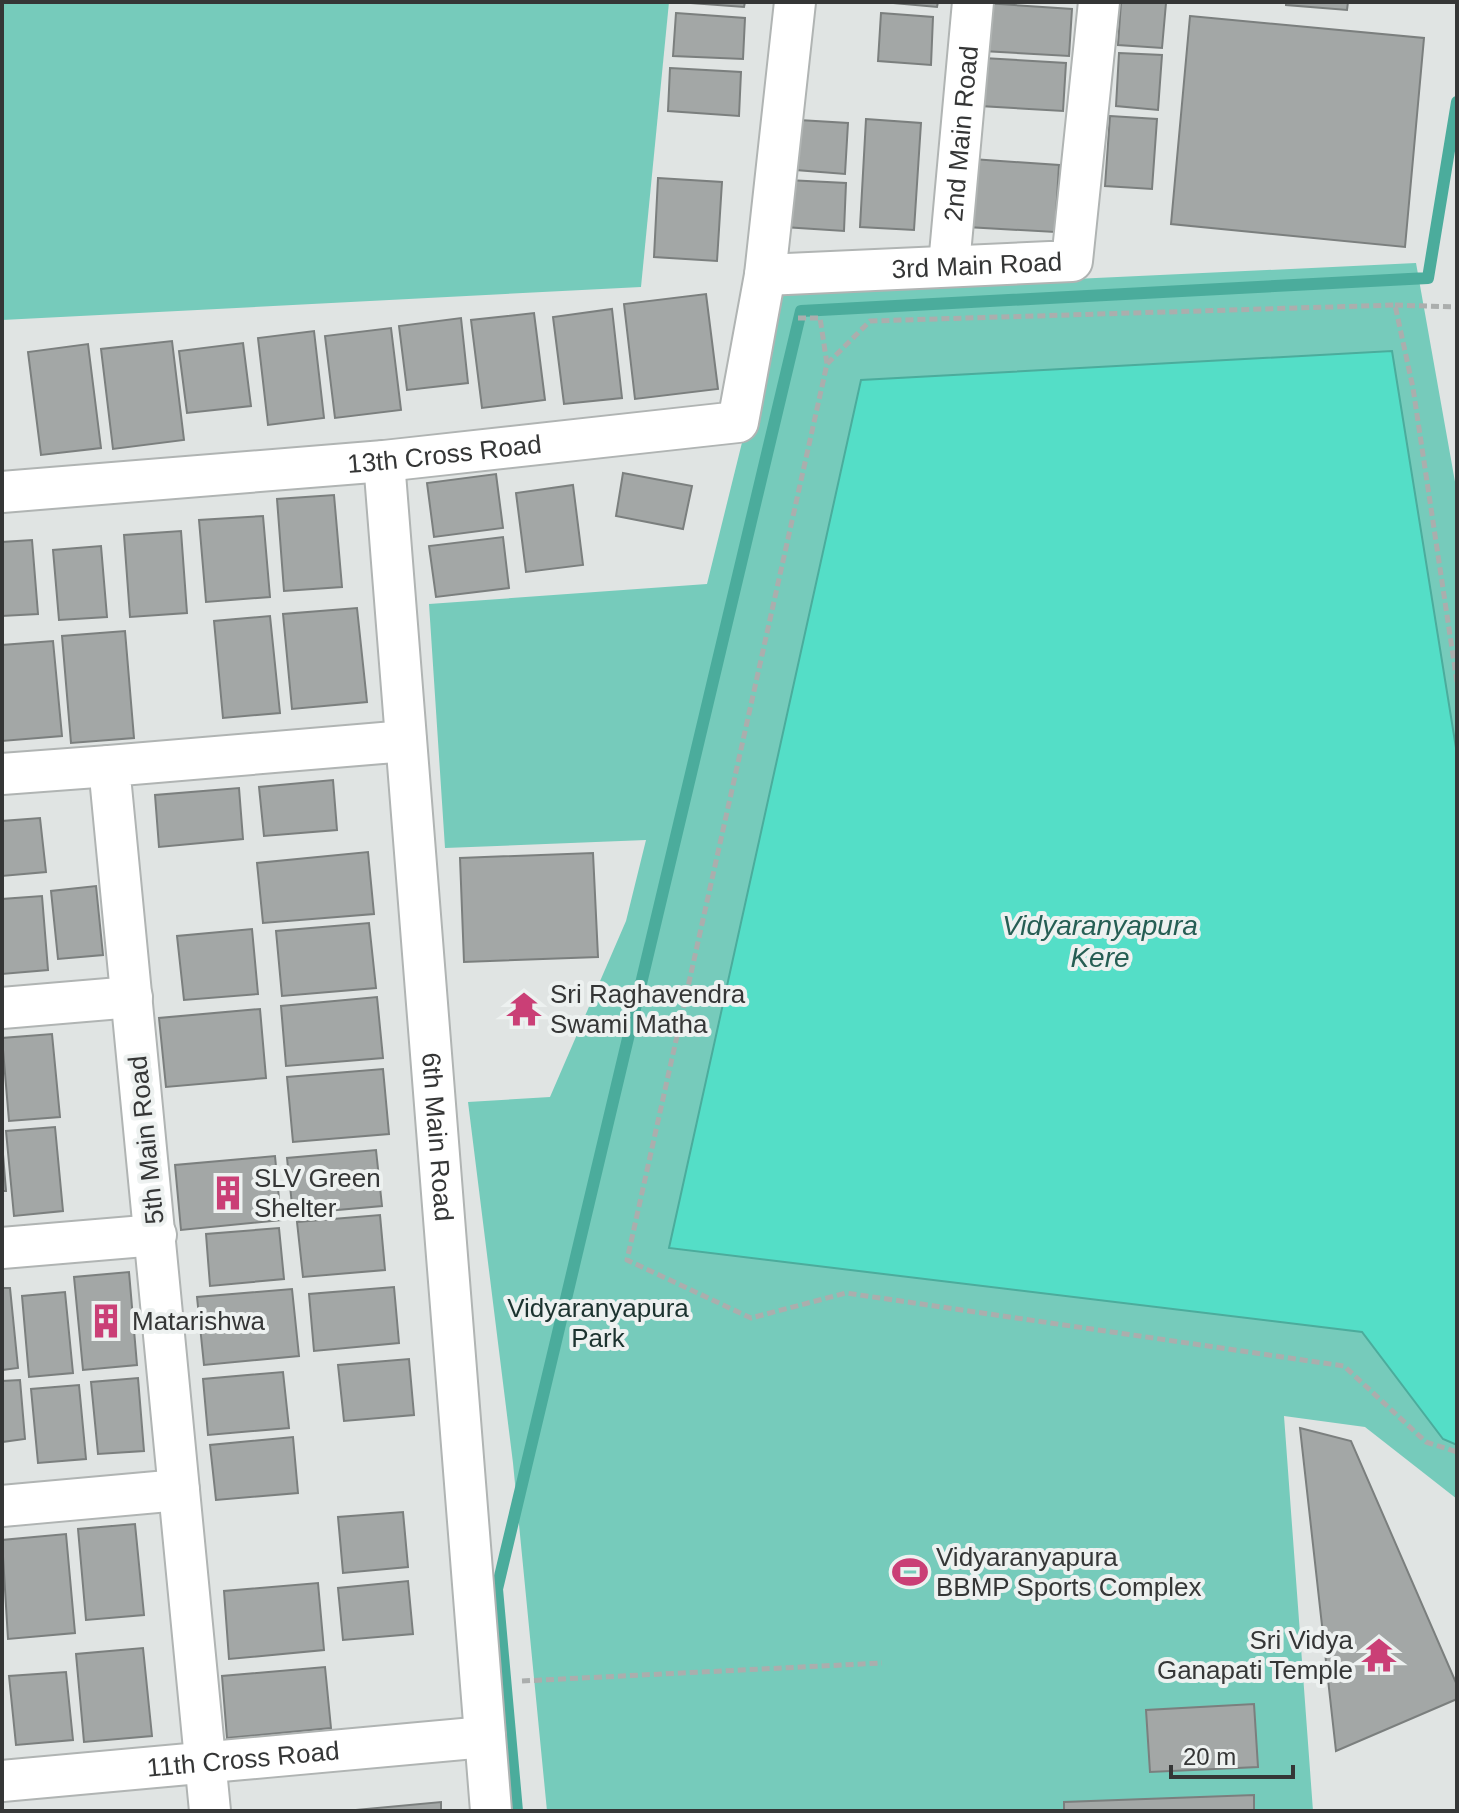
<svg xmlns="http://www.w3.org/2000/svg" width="1459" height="1813" font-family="Helvetica,sans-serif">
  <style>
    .green { fill: #76cbbb }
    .water { fill: #54dec7; stroke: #4bac9c; stroke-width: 2 }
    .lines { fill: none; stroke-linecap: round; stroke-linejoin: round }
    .stream { stroke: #4bac9c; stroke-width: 12 }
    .building { fill: #a3a7a6; stroke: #7b7f7e; stroke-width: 2 }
    .minor-casing { stroke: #b0b4b3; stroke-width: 44 }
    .path { stroke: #abaead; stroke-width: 5; stroke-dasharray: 8 4; stroke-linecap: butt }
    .minor { stroke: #fff; stroke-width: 40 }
    .labels { text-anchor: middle; stroke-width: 8; stroke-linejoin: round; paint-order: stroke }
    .street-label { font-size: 26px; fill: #353636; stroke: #edf1f0 }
    .poi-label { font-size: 26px; fill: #353636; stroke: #edf1f0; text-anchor: start }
    .park-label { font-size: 26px; fill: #1c332f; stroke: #edf1f0 }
    .water-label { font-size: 28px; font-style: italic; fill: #265e54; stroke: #edf1f0 }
  </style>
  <rect width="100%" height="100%" fill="#e0e4e3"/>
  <g class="green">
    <polygon points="2,2 669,2 641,287 2,320"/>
    <polygon points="1416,263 1457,493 1457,754 1391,351 669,1248 1362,1332 1443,1439 1457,1445 1457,1499 1365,1427 1284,1416 1313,1811 547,1811 513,1463 468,1102 550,1097 626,921 646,840 445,848 429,604 707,584 779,293"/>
  </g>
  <polygon class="water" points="1392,351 1457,754 1457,1445 1443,1439 1362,1332 669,1248 861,380"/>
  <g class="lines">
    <polyline class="stream" points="517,1811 497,1589 801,311 1428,278 1457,102"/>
  </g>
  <g class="building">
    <polygon points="677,2 745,2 744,7"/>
    <polygon points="882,2 938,2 937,7"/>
    <polygon points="1121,2 1166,3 1162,48 1118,45"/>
    <polygon points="1286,2 1348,2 1347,10 1286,5"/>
    <polygon points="985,3 1072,9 1069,56 983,51"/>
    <polygon points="676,13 745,18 743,59 673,56"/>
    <polygon points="881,13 933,17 931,65 878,61"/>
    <polygon points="1190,16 1424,38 1405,247 1171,224"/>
    <polygon points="1119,53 1162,55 1158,110 1116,106"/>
    <polygon points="983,58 1066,63 1063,111 980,106"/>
    <polygon points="670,68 741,72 739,116 668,111"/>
    <polygon points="1110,116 1157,119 1152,189 1105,186"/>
    <polygon points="866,119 921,123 914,230 860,227"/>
    <polygon points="799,120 848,123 845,174 796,170"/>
    <polygon points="972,159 1059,165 1055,232 967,227"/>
    <polygon points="658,178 722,182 717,261 654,257"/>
    <polygon points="787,180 846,183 844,231 784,227"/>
    <polygon points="706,294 718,389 635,399 624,304"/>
    <polygon points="612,309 622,398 564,404 553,317"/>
    <polygon points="534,313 545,400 482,408 471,320"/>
    <polygon points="461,318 468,383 407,390 399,326"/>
    <polygon points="391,328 401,410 335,418 325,336"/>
    <polygon points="314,331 324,418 268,425 258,338"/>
    <polygon points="172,341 184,440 113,449 101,349"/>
    <polygon points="243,343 251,406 187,413 179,351"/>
    <polygon points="88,344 101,448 41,455 28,352"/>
    <polygon points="623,473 692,486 683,529 616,516"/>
    <polygon points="496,474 503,528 434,537 427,483"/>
    <polygon points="573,485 583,565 526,572 516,493"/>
    <polygon points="334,495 342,587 284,591 277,499"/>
    <polygon points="263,516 270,597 206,602 199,520"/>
    <polygon points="181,531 187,613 130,617 124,535"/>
    <polygon points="503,537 509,588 436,597 429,546"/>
    <polygon points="32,540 38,614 2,616 2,542"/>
    <polygon points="101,546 107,617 59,620 53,550"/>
    <polygon points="357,608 367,702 292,709 283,614"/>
    <polygon points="270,616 280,713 223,718 214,621"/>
    <polygon points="125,631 134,738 71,743 62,636"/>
    <polygon points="53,641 62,736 2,741 2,645"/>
    <polygon points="333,780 337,830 264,836 259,787"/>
    <polygon points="239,788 243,839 159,847 155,795"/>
    <polygon points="40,818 46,872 2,876 2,821"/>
    <polygon points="368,852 374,914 263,923 257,863"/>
    <polygon points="593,853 598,957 464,962 460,858"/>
    <polygon points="96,886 103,955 58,959 51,891"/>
    <polygon points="42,896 48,970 2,974 2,899"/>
    <polygon points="369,923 376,988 282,996 276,931"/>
    <polygon points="252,929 258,994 184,1000 177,936"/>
    <polygon points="377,997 383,1058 286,1066 281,1006"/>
    <polygon points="260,1009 266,1078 166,1087 159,1018"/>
    <polygon points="52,1034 60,1117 9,1121 2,1038"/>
    <polygon points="383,1069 389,1134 293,1142 287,1077"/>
    <polygon points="55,1127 63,1211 14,1216 6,1131"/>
    <polygon points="2,1142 6,1191 2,1191"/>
    <polygon points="376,1150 382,1206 293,1214 287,1158"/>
    <polygon points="275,1156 281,1220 181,1230 175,1165"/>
    <polygon points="380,1215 385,1270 303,1277 297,1222"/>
    <polygon points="279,1228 284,1279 210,1286 206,1234"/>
    <polygon points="129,1272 137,1365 83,1370 74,1277"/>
    <polygon points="394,1287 399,1343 314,1351 309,1294"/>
    <polygon points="2,1288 10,1288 18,1368 2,1370"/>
    <polygon points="292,1289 299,1356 204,1365 197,1297"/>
    <polygon points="65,1292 73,1373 29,1377 22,1296"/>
    <polygon points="409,1359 414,1415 344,1421 338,1365"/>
    <polygon points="283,1372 289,1428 208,1435 203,1379"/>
    <polygon points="138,1378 144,1451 98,1454 91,1382"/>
    <polygon points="20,1380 25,1439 2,1442 2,1381"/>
    <polygon points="79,1385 86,1459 38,1463 31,1389"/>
    <polygon points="1300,1428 1351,1441 1457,1685 1457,1699 1336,1751"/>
    <polygon points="293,1437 298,1493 216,1500 210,1445"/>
    <polygon points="403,1512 408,1567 343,1573 338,1517"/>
    <polygon points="135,1524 144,1615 86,1620 78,1529"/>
    <polygon points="66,1534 75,1633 8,1639 2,1540"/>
    <polygon points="408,1581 413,1634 343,1640 338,1588"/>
    <polygon points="318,1583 324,1650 229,1659 224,1591"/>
    <polygon points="143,1648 152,1736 84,1742 76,1654"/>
    <polygon points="325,1667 331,1728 227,1738 222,1676"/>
    <polygon points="66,1672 73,1740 16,1745 9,1676"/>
    <polygon points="1254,1704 1258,1767 1150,1772 1146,1710"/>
    <polygon points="1254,1795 1254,1811 1064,1811 1064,1802"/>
    <polygon points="441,1802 441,1811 345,1811"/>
  </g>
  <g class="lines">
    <g class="minor-casing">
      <g id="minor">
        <path id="s1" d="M949,265L973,2"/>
        <path id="s2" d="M765,275L1072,261L1099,2"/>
        <path id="s3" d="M384,461L491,1811"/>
        <path id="s4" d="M2,492L384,461L738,422L765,275L795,2"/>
        <polyline points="2,774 109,766"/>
        <polyline points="2,1008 132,997"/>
        <polyline points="2,1248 156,1235"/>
        <polyline points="2,1506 179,1490"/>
        <path id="s5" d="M2,1781L485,1737"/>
        <polyline points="210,1811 109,766 406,741"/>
      </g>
    </g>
    <g class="path">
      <polyline points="1395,305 1457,307"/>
      <polyline points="798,318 820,318 827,364"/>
      <polyline points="1457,682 1413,388 1395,305 870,321 827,364 627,1260 751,1318 846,1293 1344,1366 1426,1442 1457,1452"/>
      <polyline points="522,1681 882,1663"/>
    </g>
    <use href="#minor" class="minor"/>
  </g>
  <defs>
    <g id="temple-bare" transform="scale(2.76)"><path d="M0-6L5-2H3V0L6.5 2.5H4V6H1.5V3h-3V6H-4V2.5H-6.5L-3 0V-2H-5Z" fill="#ca3f76" stroke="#edf1f0" stroke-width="2.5" paint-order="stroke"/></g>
    <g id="building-bare" transform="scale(2.76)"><path d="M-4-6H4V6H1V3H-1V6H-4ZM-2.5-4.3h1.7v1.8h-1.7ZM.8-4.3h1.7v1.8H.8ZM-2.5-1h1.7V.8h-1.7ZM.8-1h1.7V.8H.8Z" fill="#ca3f76" stroke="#edf1f0" stroke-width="2.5" paint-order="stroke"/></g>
    <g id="stadium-bare" transform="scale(2.76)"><path d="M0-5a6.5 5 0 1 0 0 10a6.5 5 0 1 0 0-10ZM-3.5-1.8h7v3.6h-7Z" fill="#ca3f76" stroke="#edf1f0" stroke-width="2.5" paint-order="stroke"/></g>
  </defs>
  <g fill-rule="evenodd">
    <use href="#temple-bare" x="524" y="1009"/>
    <use href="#building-bare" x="228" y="1193"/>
    <use href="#building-bare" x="106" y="1321"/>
    <use href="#stadium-bare" x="910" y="1572"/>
    <use href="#temple-bare" x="1379" y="1655"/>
  </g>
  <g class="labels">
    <g class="street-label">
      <text dy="9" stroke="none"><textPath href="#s1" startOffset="132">2nd Main Road</textPath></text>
      <text dy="9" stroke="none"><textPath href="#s2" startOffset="212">3rd Main Road</textPath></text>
      <text dy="9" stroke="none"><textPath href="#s4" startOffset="444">13th Cross Road</textPath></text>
      <text dy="9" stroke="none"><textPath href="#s3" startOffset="678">6th Main Road</textPath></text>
      <text transform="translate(146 1140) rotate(-96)" y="9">5th Main Road</text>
      <text dy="9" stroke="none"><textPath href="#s5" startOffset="242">11th Cross Road</textPath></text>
    </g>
    <g class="poi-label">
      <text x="550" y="1003">Sri Raghavendra<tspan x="550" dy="30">Swami Matha</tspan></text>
      <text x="254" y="1187">SLV Green<tspan x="254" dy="30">Shelter</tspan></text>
      <text x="132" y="1330">Matarishwa</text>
      <text x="936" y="1566">Vidyaranyapura<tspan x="936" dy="30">BBMP Sports Complex</tspan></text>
      <text x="1353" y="1649" text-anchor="end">Sri Vidya<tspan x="1353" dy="30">Ganapati Temple</tspan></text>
    </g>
    <g class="park-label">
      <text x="598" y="1317">Vidyaranyapura<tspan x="598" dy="30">Park</tspan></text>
    </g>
    <g class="water-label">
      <text x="1100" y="935">Vidyaranyapura<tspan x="1100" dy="32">Kere</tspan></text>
    </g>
  </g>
  <rect width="1459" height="1813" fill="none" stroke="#353636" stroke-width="8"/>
  <path d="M1171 1765v12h122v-12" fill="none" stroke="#353636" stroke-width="4"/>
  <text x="1183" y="1765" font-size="24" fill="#353636" stroke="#edf1f0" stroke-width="6" paint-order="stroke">20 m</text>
</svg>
